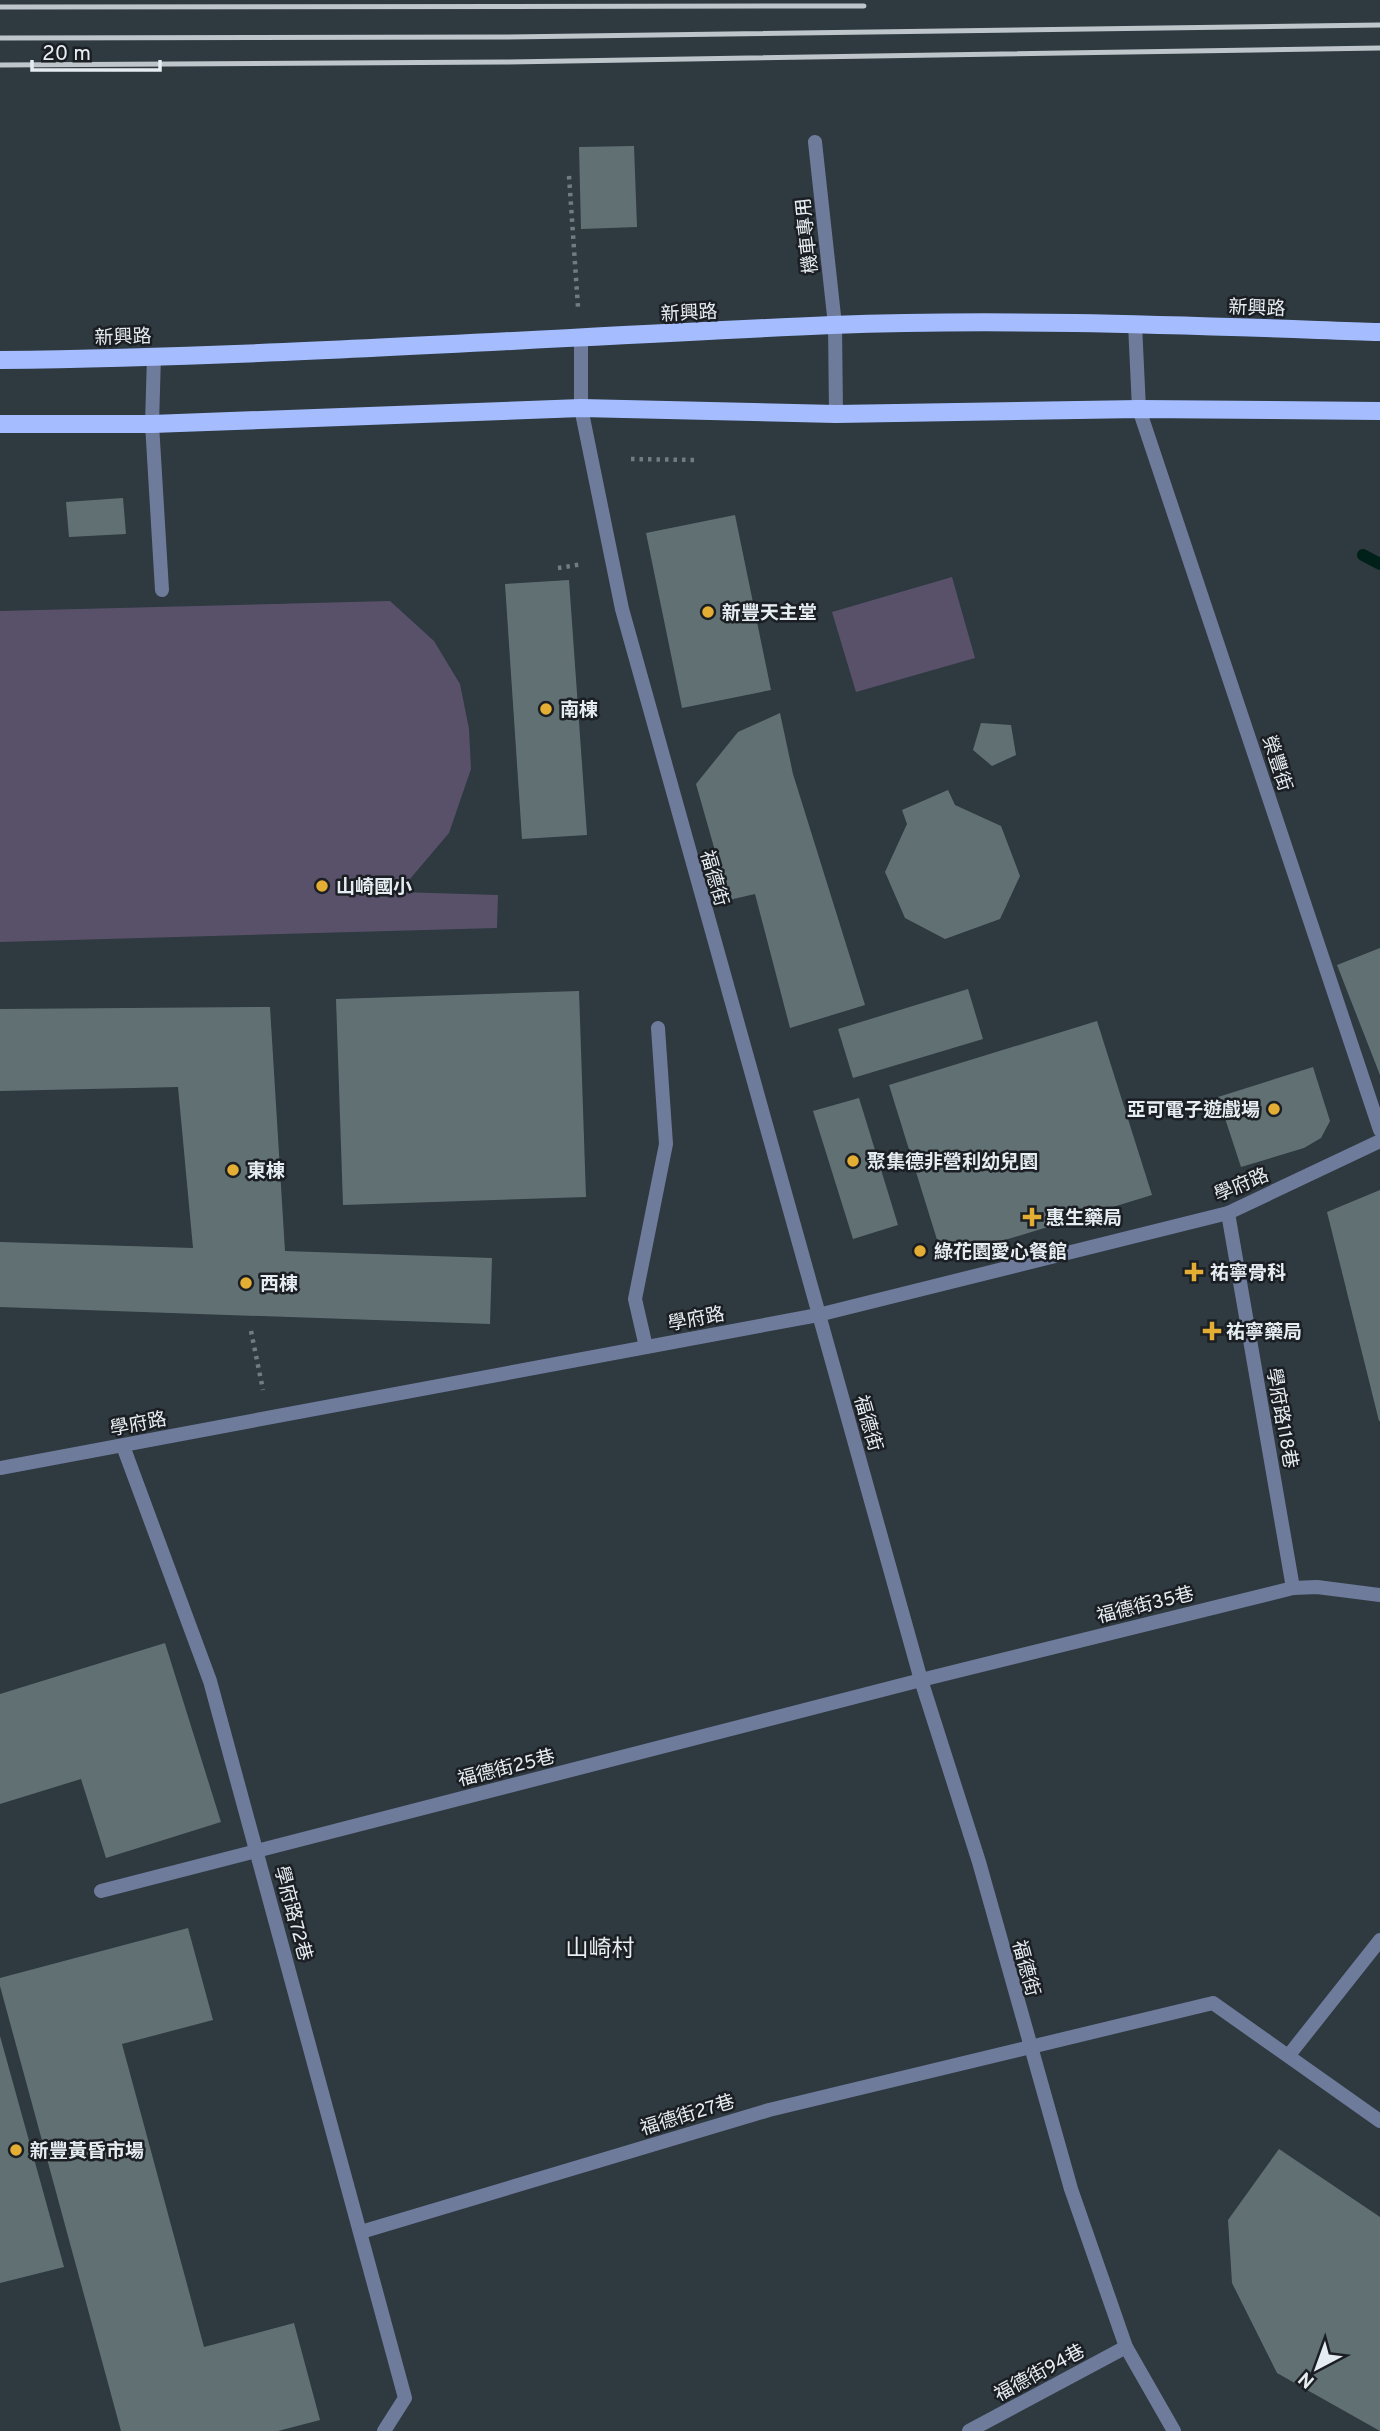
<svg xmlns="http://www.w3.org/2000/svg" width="1380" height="2431" font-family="Overpass,'Noto Sans TC',sans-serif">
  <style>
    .green { fill: #59516a }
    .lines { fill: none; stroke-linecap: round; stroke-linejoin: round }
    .stream { stroke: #00211a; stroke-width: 12 }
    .building { fill: #617173 }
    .path { stroke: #727b81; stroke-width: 4.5; stroke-dasharray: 3.5 5; stroke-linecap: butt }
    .lane { stroke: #6f7b9b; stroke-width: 14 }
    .street { stroke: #6f7b9b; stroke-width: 14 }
    .primary { stroke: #a5bdff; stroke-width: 18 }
    .rail { stroke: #bec5cb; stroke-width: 5 }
    .poi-dot { fill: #e4ae35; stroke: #1b1f23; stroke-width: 2.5 }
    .labels { text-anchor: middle; stroke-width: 5; stroke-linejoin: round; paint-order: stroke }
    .street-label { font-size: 19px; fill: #e6edf2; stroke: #1b1f23 }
    .poi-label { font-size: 19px; font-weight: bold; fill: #e6edf2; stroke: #1b1f23; text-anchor: start }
    .quarter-label { font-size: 23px; fill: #e6edf2; stroke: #1b1f23 }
  </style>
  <rect width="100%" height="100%" fill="#2e3940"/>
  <g class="green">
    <polygon points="952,577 975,658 856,692 832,612"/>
    <polygon points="390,601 434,641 460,684 469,729 471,769 449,833 399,892 498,895 497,928 0,942 0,611"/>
  </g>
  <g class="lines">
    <polyline class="stream" points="1363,555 1380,564"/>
  </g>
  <g class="building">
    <polygon points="634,146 637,227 581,229 579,147"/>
    <polygon points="123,498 126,534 69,537 66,502"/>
    <polygon points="735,515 771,690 682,708 646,533"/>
    <polygon points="569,580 587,835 522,839 505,584"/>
    <polygon points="780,713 793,774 865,1005 790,1028 755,894 729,900 696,784 738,732"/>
    <polygon points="981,723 1011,725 1016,755 992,766 973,750"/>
    <polygon points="948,790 955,805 1001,826 1020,876 1000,919 945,939 905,918 885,872 907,824 902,810"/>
    <polygon points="1380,948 1380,1075 1337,965"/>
    <polygon points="968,989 983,1039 853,1078 838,1029"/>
    <polygon points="579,991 586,1197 343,1205 336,999"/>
    <polygon points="270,1007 285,1251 492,1258 490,1324 0,1307 0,1242 193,1248 178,1087 0,1091 0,1009"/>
    <polygon points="1097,1021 1152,1195 943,1259 889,1085"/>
    <polygon points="1313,1067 1330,1121 1321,1138 1304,1148 1241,1167 1218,1097"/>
    <polygon points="859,1098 898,1225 853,1239 813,1111"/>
    <polygon points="1380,1190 1380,1421 1379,1421 1327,1212"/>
    <polygon points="165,1643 221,1822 106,1858 81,1779 0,1804 0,1694"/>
    <polygon points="188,1928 213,2020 122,2044 204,2347 294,2323 320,2420 278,2431 121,2431 0,1986 0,1978"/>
    <polygon points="0,2036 64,2267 0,2283"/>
    <polygon points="1279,2149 1380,2217 1380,2431 1277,2373 1232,2283 1228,2220"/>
  </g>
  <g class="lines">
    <g class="path">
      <polyline points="569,176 578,307"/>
      <polyline points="631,459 698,460"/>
      <polyline points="558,568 583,564"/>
      <polyline points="251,1331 263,1390"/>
    </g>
    <g class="lane">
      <polyline points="815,142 835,325 836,414"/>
      <polyline points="154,356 152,424 162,590"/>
      <polyline points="1228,1213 1293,1588"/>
      <polyline points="646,1347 635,1299 666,1144 658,1028"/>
      <polyline points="123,1446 210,1681 405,2398 384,2431"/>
      <polyline points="101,1891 921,1680 1293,1588 1317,1587 1380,1595"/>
      <polyline points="1289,2055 1380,1940"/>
      <polyline points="361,2232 769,2110 1213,2003 1380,2121"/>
      <polyline points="969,2431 1126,2347"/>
    </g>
    <g class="street">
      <polyline points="1135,324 1139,409 1380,1130"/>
      <polyline points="581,339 581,408 622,609 921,1680 979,1862 1071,2189 1126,2347 1174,2431"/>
      <polyline points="0,1468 818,1315 1228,1213 1380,1141"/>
    </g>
    <g class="primary">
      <path d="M0,360C278,357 555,337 832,325C1014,318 1198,326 1380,332"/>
      <polyline points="0,424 152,424 581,408 836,414 1139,409 1380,411"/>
    </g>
    <g class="rail">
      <polyline points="0,7 864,6"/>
      <polyline points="0,38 505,37 1380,25"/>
      <polyline points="0,65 503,62 1380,48"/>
    </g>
  </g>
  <g class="poi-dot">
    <circle cx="708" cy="612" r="7"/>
    <circle cx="546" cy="709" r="7"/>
    <circle cx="322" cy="886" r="7"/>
    <circle cx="1274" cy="1109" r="7"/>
    <circle cx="853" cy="1161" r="7"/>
    <circle cx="233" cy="1170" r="7"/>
    <path d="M1028.5 1206.5h7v7h7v7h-7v7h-7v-7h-7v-7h7z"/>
    <circle cx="920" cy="1251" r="7"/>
    <path d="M1190.5 1261.5h7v7h7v7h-7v7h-7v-7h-7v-7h7z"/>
    <circle cx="246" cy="1283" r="7"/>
    <path d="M1208.5 1320.5h7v7h7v7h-7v7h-7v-7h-7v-7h7z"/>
    <circle cx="16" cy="2150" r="7"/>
  </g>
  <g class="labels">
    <g class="street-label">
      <text transform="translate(806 236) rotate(-96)" y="7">機車專用</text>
      <text transform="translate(1257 307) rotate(2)" y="7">新興路</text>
      <text transform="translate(689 312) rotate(-3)" y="7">新興路</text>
      <text transform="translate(123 336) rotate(-2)" y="7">新興路</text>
      <text transform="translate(1278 763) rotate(72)" y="7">榮豐街</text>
      <text transform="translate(715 878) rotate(74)" y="7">福德街</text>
      <text transform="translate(1241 1184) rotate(-23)" y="7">學府路</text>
      <text transform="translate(696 1318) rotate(-11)" y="7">學府路</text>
      <text transform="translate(1283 1418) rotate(80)" y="7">學府路118巷</text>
      <text transform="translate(138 1423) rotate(-11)" y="7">學府路</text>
      <text transform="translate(869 1423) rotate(74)" y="7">福德街</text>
      <text transform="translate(1145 1604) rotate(-14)" y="7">福德街35巷</text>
      <text transform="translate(506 1767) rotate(-14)" y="7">福德街25巷</text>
      <text transform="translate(294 1913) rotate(75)" y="7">學府路72巷</text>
      <text transform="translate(1027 1968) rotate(75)" y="7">福德街</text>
      <text transform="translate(687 2114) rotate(-17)" y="7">福德街27巷</text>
      <text transform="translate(1039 2372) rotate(-28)" y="7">福德街94巷</text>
    </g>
    <g class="poi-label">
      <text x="722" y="619">新豐天主堂</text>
      <text x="560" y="716">南棟</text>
      <text x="336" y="893">山崎國小</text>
      <text x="1260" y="1116" text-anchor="end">亞可電子遊戲場</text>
      <text x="867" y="1168">聚集德非營利幼兒園</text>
      <text x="247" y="1177">東棟</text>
      <text x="1046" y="1224">惠生藥局</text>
      <text x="934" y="1258">綠花園愛心餐館</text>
      <text x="1210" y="1279">祐寧骨科</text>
      <text x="260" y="1290">西棟</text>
      <text x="1226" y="1338">祐寧藥局</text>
      <text x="30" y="2157">新豐黃昏市場</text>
    </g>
    <g class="quarter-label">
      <text x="600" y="1956">山崎村</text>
    </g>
  </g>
  <g transform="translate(1317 2368) rotate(221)" stroke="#1b1f23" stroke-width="5" paint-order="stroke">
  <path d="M0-5L12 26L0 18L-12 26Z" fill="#e6edf2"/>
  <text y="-10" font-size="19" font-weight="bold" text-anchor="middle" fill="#e6edf2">N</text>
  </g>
  <path d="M32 60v10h128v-10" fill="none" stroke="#e6edf2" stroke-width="3.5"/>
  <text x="42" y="60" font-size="21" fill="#e6edf2" stroke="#1b1f23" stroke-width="5" paint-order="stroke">20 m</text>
</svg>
